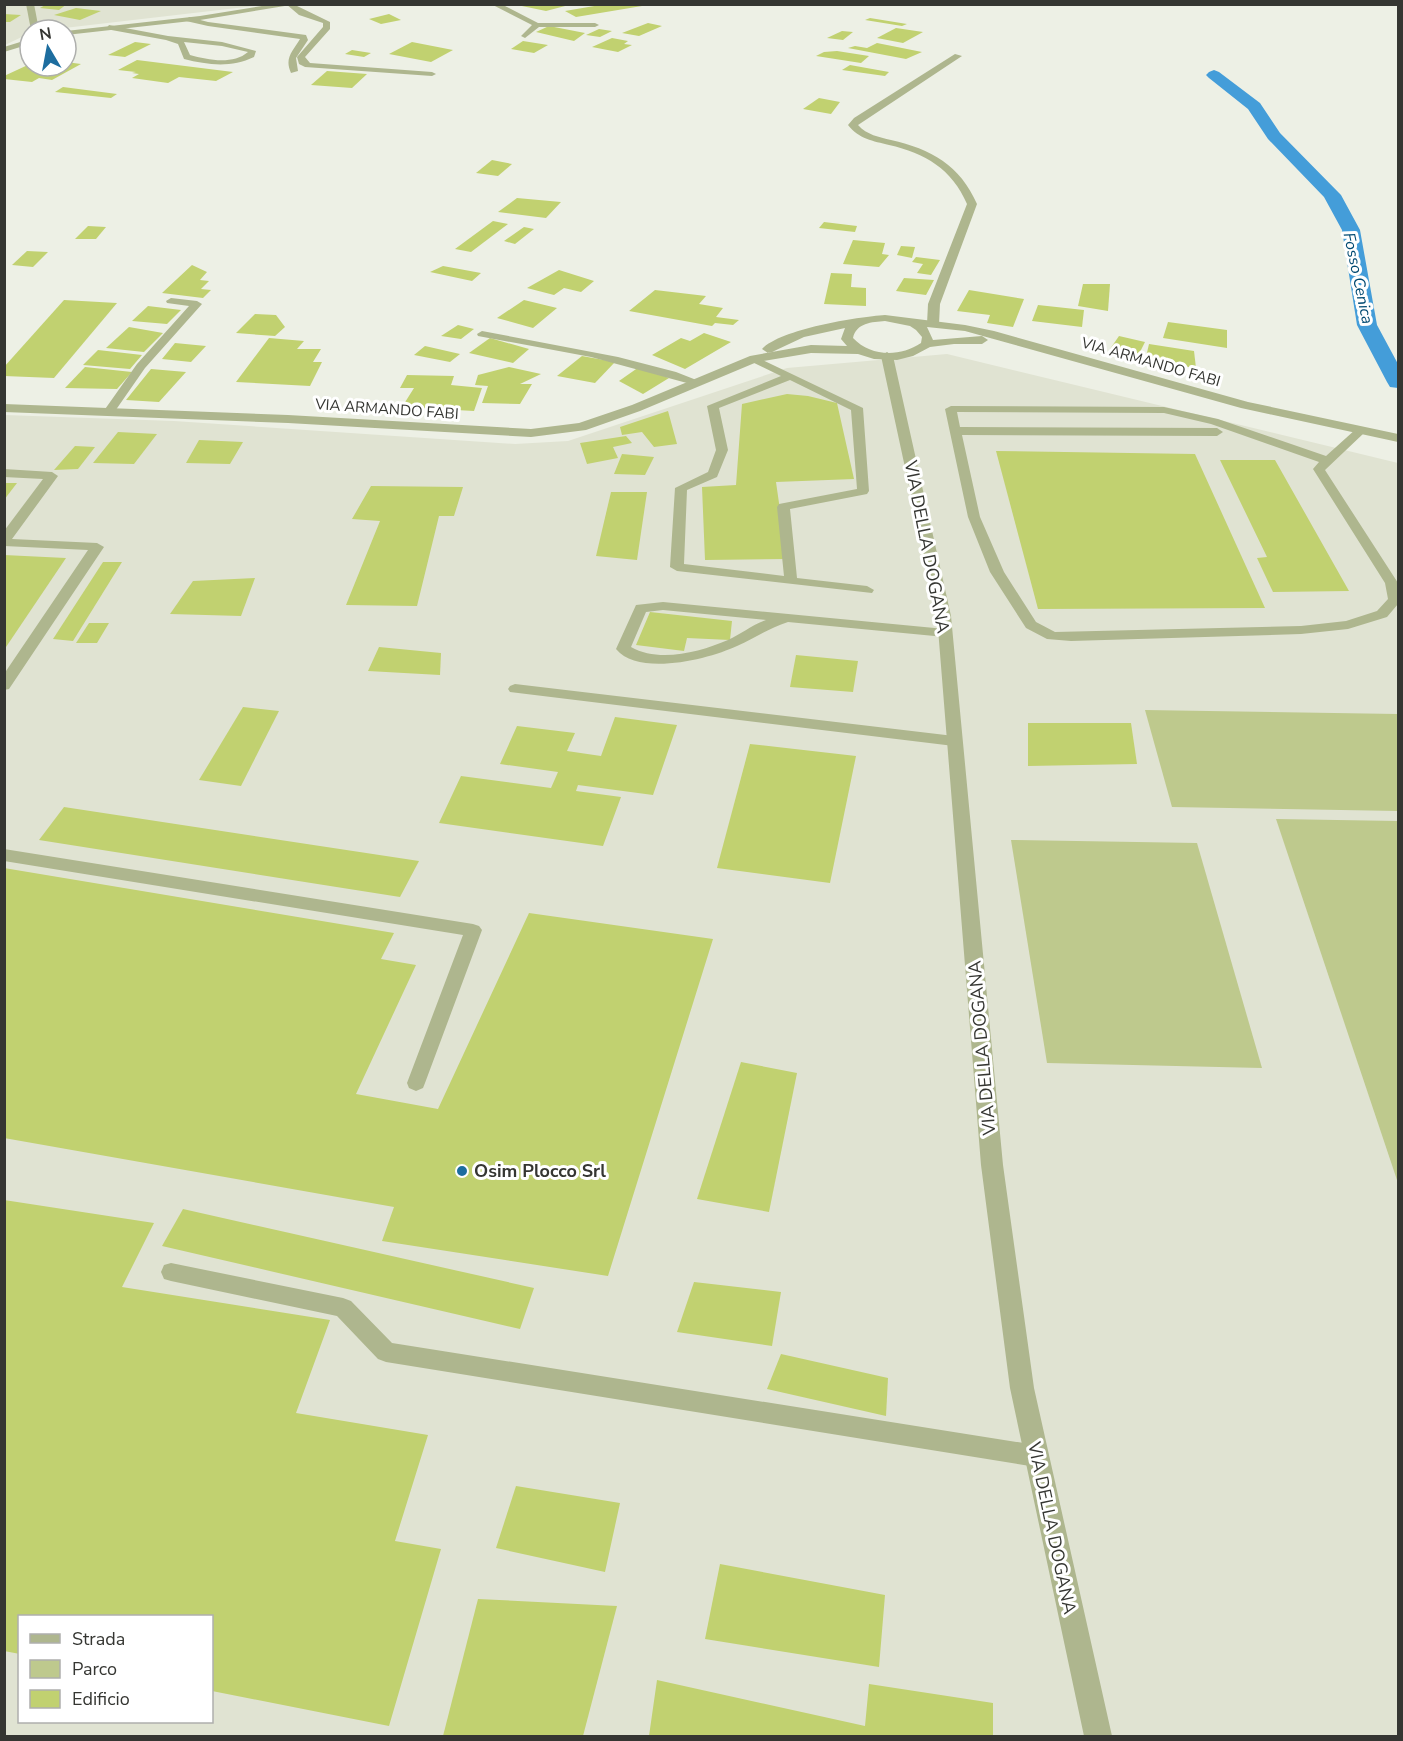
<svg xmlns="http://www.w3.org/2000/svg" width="1403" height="1741" font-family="'Nunito Sans',sans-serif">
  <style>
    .built { fill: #e0e3d2; fill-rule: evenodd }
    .green { fill: #bec98d }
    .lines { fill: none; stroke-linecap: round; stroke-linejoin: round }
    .canal { fill: #449dd9; fill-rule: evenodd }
    .building { fill: #c1d170 }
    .service { fill: #aeb68e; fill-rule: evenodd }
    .minor { fill: #aeb68e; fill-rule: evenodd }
    .tertiary { fill: #aeb68e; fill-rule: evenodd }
    .poi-dot { fill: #1d6d9f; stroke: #fff; stroke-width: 2 }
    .labels { text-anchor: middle; stroke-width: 6; stroke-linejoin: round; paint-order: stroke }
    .far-street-label { font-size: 15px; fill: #353632; stroke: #fff }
    .far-water-label { font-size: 16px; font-style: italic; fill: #004971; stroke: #fff }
    .street-label { font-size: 18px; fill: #353632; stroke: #fff }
    .poi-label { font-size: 18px; font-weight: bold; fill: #353632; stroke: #fff; text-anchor: start }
  </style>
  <rect width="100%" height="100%" fill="#edf0e5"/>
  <g class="built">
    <polygon points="5,5 262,5 47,30 30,30 30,33 5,45"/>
    <path d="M947,354L1398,463V1736H5V415L174,421L515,444L568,441L787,368ZM20,1616H212V1722H20Z"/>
  </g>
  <g class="green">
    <polygon points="1145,710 1398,714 1398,811 1172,807"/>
    <polygon points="1276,819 1398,821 1398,1183"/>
    <polygon points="1011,840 1197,843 1262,1068 1047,1063"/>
  </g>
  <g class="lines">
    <polygon class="canal" points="1214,70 1219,72 1260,103 1280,133 1341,195 1360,230 1377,325 1398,364 1398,388 1390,387 1387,382 1357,325 1342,230 1324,197 1268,139 1248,109 1209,78 1206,75 1209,72"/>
  </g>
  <g class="building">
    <polygon points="47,4 67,4 59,10 40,8"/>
    <polygon points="606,4 642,6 576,17 565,11"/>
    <polygon points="517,5 569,4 569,5 546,11"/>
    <polygon points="76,8 101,11 80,20 54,15"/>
    <polygon points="4,14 21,15 10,22 4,22"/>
    <polygon points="389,14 401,20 381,24 369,19"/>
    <polygon points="870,18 907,24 902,26 865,20"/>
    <polygon points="648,23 662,26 639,36 622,33"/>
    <polygon points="549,26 585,33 574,41 536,32"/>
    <polygon points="896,28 923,32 903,43 877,38"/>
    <polygon points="599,29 612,31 600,37 586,35"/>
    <polygon points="842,31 853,32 843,40 827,38"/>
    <polygon points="612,38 628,41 624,44 632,45 618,52 592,47"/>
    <polygon points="523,41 548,45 534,53 511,49"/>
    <polygon points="135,42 151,44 125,57 108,55"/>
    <polygon points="412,42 453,50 431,62 389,54"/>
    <polygon points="877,43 922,52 906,59 848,48 855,46 867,48"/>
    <polygon points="352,50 371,53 364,57 345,54"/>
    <polygon points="837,51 869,56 861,63 816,56 824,52"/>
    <polygon points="137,60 233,72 216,81 179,77 168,83 132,78 139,74 132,73 136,72 118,70"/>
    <polygon points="66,62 81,64 52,80 39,78 32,82 4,79 4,76 30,64 30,66 66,66"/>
    <polygon points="850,65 889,72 885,76 842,70"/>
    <polygon points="327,71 367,74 352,88 311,85"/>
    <polygon points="63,87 117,94 111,98 55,92"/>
    <polygon points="819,98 840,102 831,114 803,109"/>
    <polygon points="492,160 512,164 498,176 476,173"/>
    <polygon points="517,198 561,202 546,218 498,212"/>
    <polygon points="493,221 508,224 471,252 455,249"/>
    <polygon points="824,222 857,226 855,232 819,228"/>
    <polygon points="88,226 106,227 96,239 75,239"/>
    <polygon points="524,227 534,229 515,244 504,241"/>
    <polygon points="853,240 885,243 882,254 889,255 879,267 843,264"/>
    <polygon points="901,246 915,247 912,258 897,255"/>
    <polygon points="27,251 48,252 33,267 12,265"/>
    <polygon points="916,257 940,260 931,275 917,273 923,264 912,262"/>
    <polygon points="192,265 207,272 200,280 209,281 201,289 211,290 203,298 162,293"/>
    <polygon points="443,266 481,273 472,281 430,272"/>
    <polygon points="559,270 594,281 581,292 564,288 554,295 527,288"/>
    <polygon points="831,273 852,274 851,287 866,288 866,306 824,304"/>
    <polygon points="904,278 934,280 926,295 896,291"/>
    <polygon points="1083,284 1110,284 1108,311 1078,306"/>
    <polygon points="655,290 706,296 699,304 723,308 716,317 739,320 733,325 715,323 712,326 629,311"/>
    <polygon points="969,290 1024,299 1013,327 987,323 990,315 957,311"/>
    <polygon points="64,300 117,303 54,378 4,376 4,367"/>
    <polygon points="524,300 557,308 533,328 497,318"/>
    <polygon points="1038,305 1084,310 1082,327 1032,321"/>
    <polygon points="148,306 181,310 167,324 132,321"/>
    <polygon points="255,314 276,315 285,327 275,336 236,333"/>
    <polygon points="1168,322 1227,330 1227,348 1163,338"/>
    <polygon points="458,325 474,329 461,339 441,336"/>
    <polygon points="129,327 163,333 144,352 106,348"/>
    <polygon points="704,333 731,342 685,369 652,355 681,338 690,341"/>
    <polygon points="1119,336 1145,342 1139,354 1110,349"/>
    <polygon points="269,338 304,341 297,349 321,349 313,362 322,362 310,386 236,382"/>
    <polygon points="490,338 529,349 513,363 469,353"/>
    <polygon points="175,343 206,346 191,362 162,359"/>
    <polygon points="1149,344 1194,351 1196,368 1145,361"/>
    <polygon points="425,346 460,354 450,362 414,355"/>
    <polygon points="98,350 142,355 130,369 83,365"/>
    <polygon points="582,356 615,362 595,383 557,376"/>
    <polygon points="85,367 132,372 117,389 65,388"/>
    <polygon points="509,367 541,374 520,384 532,384 520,404 482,403 488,386 475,385 478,375"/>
    <polygon points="639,367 669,378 643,394 619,381"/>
    <polygon points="151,369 186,372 159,402 126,400"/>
    <polygon points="407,375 454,376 451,385 482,388 474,411 402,407 414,388 400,388"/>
    <polygon points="787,394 808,396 837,403 854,479 776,482 787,559 705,560 702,487 736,485 742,404"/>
    <polygon points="668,411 677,444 654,447 642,432 622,435 620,427"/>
    <polygon points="118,432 157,434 134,464 93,463"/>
    <polygon points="626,436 632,443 613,447 618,458 587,464 580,443"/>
    <polygon points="199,440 243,442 230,464 186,463"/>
    <polygon points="75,446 95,447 78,469 54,470"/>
    <polygon points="996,451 1195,454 1265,608 1038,609"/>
    <polygon points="622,454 654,457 645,475 614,474"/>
    <polygon points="1220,460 1275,460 1349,591 1273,592 1257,558 1267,557"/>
    <polygon points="4,483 17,483 4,500"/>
    <polygon points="371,486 463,487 454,516 439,516 417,606 346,605 380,521 352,519"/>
    <polygon points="611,492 647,492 637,560 596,556"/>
    <polygon points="4,555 66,558 4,650"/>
    <polygon points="103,562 122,562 73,641 53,639"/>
    <polygon points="255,578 241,616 170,614 193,581"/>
    <polygon points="650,612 732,621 730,640 687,638 684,651 636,645"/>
    <polygon points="89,623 109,623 97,643 76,643"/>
    <polygon points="379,647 441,653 440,675 368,671"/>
    <polygon points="796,655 858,661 853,692 790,687"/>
    <polygon points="243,707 279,711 241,786 199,780"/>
    <polygon points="615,717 677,725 653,795 578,785 576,791 621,797 603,846 439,823 461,776 551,788 558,772 500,764 517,726 575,733 567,751 601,756"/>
    <polygon points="1028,723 1131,723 1137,764 1028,766"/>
    <polygon points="750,744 856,756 830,883 717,868"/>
    <polygon points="64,807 419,861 400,897 39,840"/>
    <polygon points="4,868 394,933 381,959 416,965 356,1094 438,1109 529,913 713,939 608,1276 382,1241 394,1207 4,1138"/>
    <polygon points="741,1062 797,1073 769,1212 697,1199"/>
    <polygon points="4,1200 154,1223 122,1287 330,1320 296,1413 428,1435 395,1541 441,1549 389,1726 212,1691 212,1616 20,1616 20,1654 4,1651"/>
    <polygon points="183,1209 534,1288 520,1329 162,1246"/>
    <polygon points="694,1282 781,1292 772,1346 677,1332"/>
    <polygon points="781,1354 888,1378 886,1416 767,1389"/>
    <polygon points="516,1486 620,1503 605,1572 496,1548"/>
    <polygon points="720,1564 885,1595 879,1667 705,1639"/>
    <polygon points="478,1599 617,1606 583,1736 443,1736"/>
    <polygon points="657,1680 865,1726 869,1684 993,1703 993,1736 649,1736"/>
  </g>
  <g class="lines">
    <g class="service">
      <polygon points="286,4 293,4 330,22 330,29 305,57 310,63 432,72 436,74 432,76 305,67 299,64 297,57 323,27 323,23 299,15"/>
      <polygon points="491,4 501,4 538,23 595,23 599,25 595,27 539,27 525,38 521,36 532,25"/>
      <path d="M189,17L208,22L306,35L308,40L296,58L298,71L291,73C284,58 293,51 300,39L208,26L186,21Z"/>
      <path d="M109,25L168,36L222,42L256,51L254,57C231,68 208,65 184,59L178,44L166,40L106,29ZM184,42L222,46L248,52C233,65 208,60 190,55Z"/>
      <polygon points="171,298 197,301 202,304 145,368 113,414 105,414 103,412 137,364 189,306 167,303 166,301"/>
      <polygon points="482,331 618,357 676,372 704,383 698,386 591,357 478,336 477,334"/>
      <path d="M754,356L863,408L869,491L867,494L790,509L797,578L867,586L874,590L872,593L677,571L670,567L675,488L708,472L716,450L707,406L781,376L750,361V357ZM790,380L851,410L857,489L779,504L777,507L784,576L684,564L687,490L717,477L728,450L719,408Z"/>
      <path d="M951,406L1164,407L1218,419L1326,456L1356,429H1364V433L1325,470L1398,583V604L1387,617L1348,629L1301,634L1071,641L1047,639L1026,628L990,572L968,517L945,409ZM957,412L1164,413L1211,424L1319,462L1313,469L1385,583L1388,599L1377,611L1346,621L1301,626L1055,632L1036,622L1004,572L980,517L962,435L1217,436L1223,432L1217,428L960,427Z"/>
      <polygon points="4,469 52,472 58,476 12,539 97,543 104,547 9,689 4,690 4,674 88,550 4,546 4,531 43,479 4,477"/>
      <path d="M663,602L945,629L952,633L945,637L788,622C769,628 755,638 737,646C709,659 639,677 616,649L636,605ZM663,610L766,620C752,625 741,634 728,640C700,652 659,663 631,647L646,612Z"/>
      <polygon points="515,684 954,736 962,741 954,746 510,692 508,689 510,686"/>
      <polygon points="4,849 473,924 479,926 482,930 425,1083 423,1088 416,1091 409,1088 407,1083 463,935 4,861"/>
      <polygon points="171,1263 343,1298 351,1301 392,1343 1036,1445 1044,1448 1047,1456 1044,1464 1036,1467 386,1362 378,1359 337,1316 171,1281 164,1279 161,1272 164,1265"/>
    </g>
    <g class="minor">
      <polygon points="26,4 34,4 39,30 31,30"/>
      <path d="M955,54L962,56L858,125C867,135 879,137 891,140C931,149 960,165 977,204L940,304L939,324L933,327L927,324L928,304L967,204C952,169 925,153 889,145C873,141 859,139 848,125L854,118Z"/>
      <polygon points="887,352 893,356 951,616 1003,1165 1034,1388 1112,1736 1084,1736 1010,1388 981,1165 937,616 881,356"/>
    </g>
    <g class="tertiary">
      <polygon points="274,4 297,4 200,20 66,35 66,31 200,16"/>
      <polygon points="30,39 30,44 4,52 4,47"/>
      <path d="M885,315L965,325L994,331L1248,402L1398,434V442L1241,408L990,338L965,331L927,327L933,340L982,336L988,340L982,344H954L930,347L913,356L897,360L874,359L858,354L811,353L757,362L640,411L586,430L531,437L288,423L4,412V404L288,415L531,429L579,423L632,405L750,356L811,345L847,346L841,339L845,328L804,337L772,352L768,353L762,349C781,329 857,317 885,315ZM885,321L910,326L916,330L922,337L921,343C900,357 871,357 853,338C856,323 872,322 885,321Z"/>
    </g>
  </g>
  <circle class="poi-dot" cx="462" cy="1171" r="6"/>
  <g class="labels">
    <g class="far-street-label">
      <text transform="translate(1151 362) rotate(16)" y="5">VIA ARMANDO FABI</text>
      <text transform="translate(387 409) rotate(4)" y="5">VIA ARMANDO FABI</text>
    </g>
    <g class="far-water-label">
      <text transform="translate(1359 278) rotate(78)" y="6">Fosso Cenica</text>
    </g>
    <g class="street-label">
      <text transform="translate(927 547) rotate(79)" y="6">VIA DELLA DOGANA</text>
      <text transform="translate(982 1048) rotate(-95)" y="6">VIA DELLA DOGANA</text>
      <text transform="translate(1052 1528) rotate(78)" y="6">VIA DELLA DOGANA</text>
    </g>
    <g class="poi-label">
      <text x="474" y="1177">Osim Plocco Srl</text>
    </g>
  </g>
  <rect width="1403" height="1741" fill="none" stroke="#353632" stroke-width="12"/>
  <rect x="18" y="1615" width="195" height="108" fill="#ffffff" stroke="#aeafad" stroke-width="1.5"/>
  <rect x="30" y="1634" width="30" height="9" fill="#aeb68e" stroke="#aeafad" stroke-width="1.5"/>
  <text x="72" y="1645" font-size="18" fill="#353632">Strada</text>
  <rect x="30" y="1660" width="30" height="18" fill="#bec98d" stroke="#aeafad" stroke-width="1.5"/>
  <text x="72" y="1675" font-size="18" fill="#353632">Parco</text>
  <rect x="30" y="1690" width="30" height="18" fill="#c1d170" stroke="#aeafad" stroke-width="1.5"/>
  <text x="72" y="1705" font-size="18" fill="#353632">Edificio</text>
  <g transform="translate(48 48) rotate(350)"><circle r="28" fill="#ffffff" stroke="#aeafad" stroke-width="1.5"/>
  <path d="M0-4.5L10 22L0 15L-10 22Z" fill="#1d6d9f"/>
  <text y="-9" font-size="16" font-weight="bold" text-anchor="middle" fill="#353632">N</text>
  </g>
</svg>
